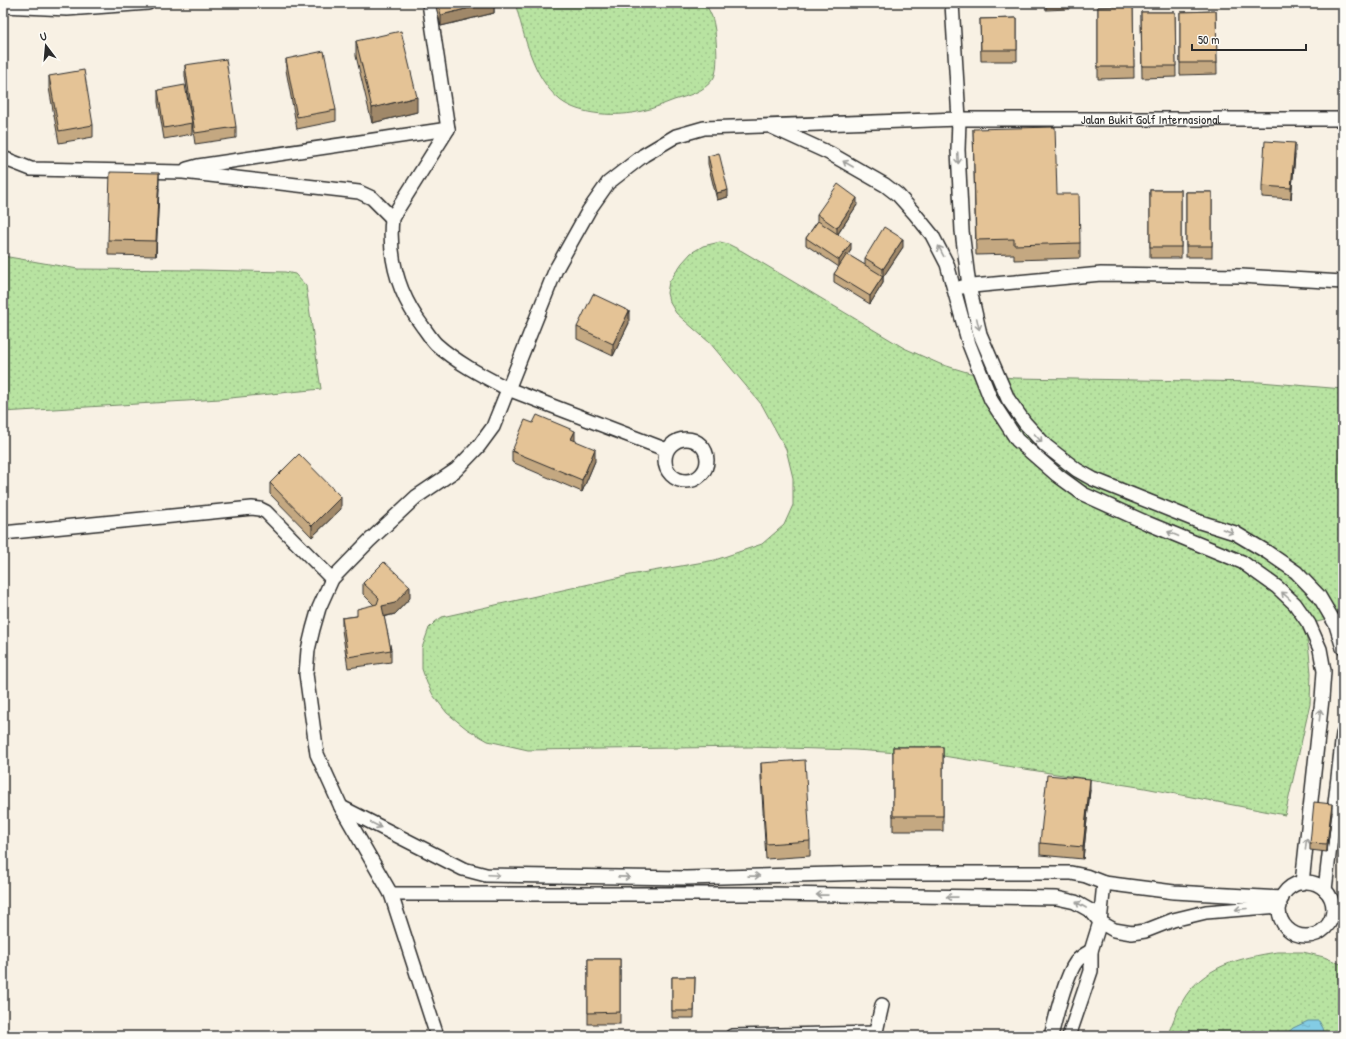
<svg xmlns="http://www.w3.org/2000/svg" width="1346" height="1039" font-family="'Patrick Hand',sans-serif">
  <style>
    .grass { fill: url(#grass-dots); stroke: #728766 }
    .water { fill: url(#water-ripples); stroke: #608c9a }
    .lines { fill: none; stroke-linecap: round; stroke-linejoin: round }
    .minor-casing { stroke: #2b2b2b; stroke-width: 16 }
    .minor { stroke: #fdfcf7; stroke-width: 13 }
    .wall { fill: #c4a881; stroke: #2b2b2b }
    .shaded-wall { fill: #a08869; stroke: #2b2b2b }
    .building { fill: #e4c396; stroke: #2b2b2b }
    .oneway { stroke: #9e9e9b }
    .labels { text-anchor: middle; stroke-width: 3.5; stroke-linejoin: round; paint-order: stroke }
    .street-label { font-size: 13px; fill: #2b2b2b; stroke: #fdfcf7 }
  </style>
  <defs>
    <pattern id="grass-dots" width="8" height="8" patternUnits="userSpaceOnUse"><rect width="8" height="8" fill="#b8e3a1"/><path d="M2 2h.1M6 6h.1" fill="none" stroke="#9ec38b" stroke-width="1.8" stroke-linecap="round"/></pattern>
    <pattern id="water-ripples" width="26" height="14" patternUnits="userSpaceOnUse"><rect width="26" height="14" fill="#83cce4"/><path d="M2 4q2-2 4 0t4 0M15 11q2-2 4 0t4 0" fill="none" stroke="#71afc4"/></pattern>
  </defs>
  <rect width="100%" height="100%" fill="#f8f1e4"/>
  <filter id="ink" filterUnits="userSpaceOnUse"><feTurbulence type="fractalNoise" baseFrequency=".025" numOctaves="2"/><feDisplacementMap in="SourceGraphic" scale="8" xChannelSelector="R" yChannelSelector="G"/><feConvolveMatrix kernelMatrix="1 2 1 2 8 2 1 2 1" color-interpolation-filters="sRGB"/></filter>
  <g filter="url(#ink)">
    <g class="grass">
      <path d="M515,3H705C708,8 710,12 712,17C716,28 720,70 713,79C704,92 687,96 674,100C663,104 653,109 642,111C619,117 580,116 560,100C532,77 525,36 515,3Z"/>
      <polygon points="720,242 728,244 742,251 904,348 940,364 970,373 1014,378 1260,382 1343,389 1343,620 1329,619 1313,623 1307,630 1306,634 1309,652 1311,673 1310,704 1285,815 1145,788 943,756 855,750 749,747 528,750 488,741 467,729 447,713 433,695 427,683 422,669 422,648 429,628 435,622 442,617 630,575 715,560 762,544 784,525 793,505 793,478 786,449 762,405 710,343 676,313 669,301 667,293 669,282 682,263 691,253 703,246"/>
      <polygon points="3,256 78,269 201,270 285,272 295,274 306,286 321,389 220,399 3,412"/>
      <path d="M1277,952H1303L1324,957L1343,965V1036H1167C1172,1025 1176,1012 1182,1002C1202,966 1240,958 1277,952Z"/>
    </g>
    <polygon class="water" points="1308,1021 1319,1021 1323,1028 1325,1036 1284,1036 1293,1028"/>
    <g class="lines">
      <g class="minor-casing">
        <g id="minor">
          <path d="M429,3L448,129L392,218C388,258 399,295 423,327C427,332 431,339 436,344C457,363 483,376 508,389L667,450"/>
          <polyline points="952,3 959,119 958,150 962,231 969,286 980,334 1008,399 1025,423 1046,446 1077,470 1093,479 1200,522 1235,533 1267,552 1296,572 1319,596 1336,625 1343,648"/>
          <polyline points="3,6 67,9 148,3"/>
          <polyline points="772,127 829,153 885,185 898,195 915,214 932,235 947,264 969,344 991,400 1017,440 1057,475 1083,494 1147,523 1242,562 1277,587 1295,604 1309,624 1320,649 1324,671 1322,699 1302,883"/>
          <polyline points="3,158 31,169 183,172 359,192 372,198 392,218"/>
          <polyline points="187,169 198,166 448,129"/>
          <polyline points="962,287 1101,274 1241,276 1343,282"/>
          <circle cx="686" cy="460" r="21"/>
          <polyline points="3,533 252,508 260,509 266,512 332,579"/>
          <polyline points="341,807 463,869 486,875 686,878 871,873 1071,873 1086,876 1104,883 1174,892 1282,898"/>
          <circle cx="1306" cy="909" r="27"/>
          <polyline points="1325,890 1343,734"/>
          <polyline points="391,894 769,894 1057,898 1075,902 1091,911 1100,922 1114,930 1132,933 1145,931 1173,920 1206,912 1280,906"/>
          <path id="s1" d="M437,1036L391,894L341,807L317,754L306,674L308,650L313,629L319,608L332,579L369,541L416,497L456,470L479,446L493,427L556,269L589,210L608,183L644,155L676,136L704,128L959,119H1343"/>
          <polyline points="732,1036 876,1033"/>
          <polyline points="875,1036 882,1005"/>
          <path d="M1051,1036C1056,1017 1065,977 1076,962C1080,957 1085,954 1091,951"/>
          <polyline points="1069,1036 1091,971 1091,951 1100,922 1104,883"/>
        </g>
      </g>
      <use href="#minor" class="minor"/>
    </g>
    <g class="wall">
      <polygon points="435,3 494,3 494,13 441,26"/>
      <polygon points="1046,3 1069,3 1069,9 1046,10"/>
      <polygon points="1133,6 1134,78 1098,79 1098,7"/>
      <polygon points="1216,11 1217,74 1180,75 1180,12"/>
      <polygon points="1141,12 1175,12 1176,77 1142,78"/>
      <polygon points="1017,18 1017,61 981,61 980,19"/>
      <polygon points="1343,24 1343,66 1341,66 1341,55"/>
      <polygon points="356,41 417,112 372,123 356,56"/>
      <polygon points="286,59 336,110 336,121 297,129 286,70"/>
      <polygon points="185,65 236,127 236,138 195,144 185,76"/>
      <polygon points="49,76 93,125 93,137 59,143 49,88"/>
      <polygon points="158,90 192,123 192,134 164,139 158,102"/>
      <polygon points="973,129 1057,194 1080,243 1080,258 1014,260 1014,254 976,255"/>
      <polygon points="1295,155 1291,199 1262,197 1262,186"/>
      <polygon points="708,156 728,197 717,200 708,164"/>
      <polygon points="159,188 156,256 108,255 108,240"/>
      <rect x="1150" y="190" width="31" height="68"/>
      <rect x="1186" y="192" width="26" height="65"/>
      <polygon points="857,205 838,234 851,250 848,255 865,265 865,258 903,247 883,277 883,283 870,304 834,282 834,274 839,267 806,245 806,238 817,222 817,214"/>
      <polygon points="629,323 613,356 577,339 577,327"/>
      <polygon points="575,441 595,461 582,492 512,462 512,451"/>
      <polygon points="270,483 341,509 312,537 270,494"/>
      <polygon points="363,583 410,598 395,614 384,617 391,650 391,662 348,668 342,630 342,618 357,616 374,605 363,594"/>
      <rect x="893" y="747" width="50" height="84"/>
      <polygon points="761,763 810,841 810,856 766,859 761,778"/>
      <polygon points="1090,790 1083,859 1040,855 1040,843"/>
      <polygon points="1332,812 1327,852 1310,850 1310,843"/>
      <rect x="588" y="959" width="32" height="65"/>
      <polygon points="672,977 695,977 694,1018 672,1018"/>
    </g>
    <g class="shaded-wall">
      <polygon points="490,3 494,3 494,13 441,26 441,15"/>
      <polygon points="417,97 417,112 372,123 372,108"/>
      <polygon points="1295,143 1295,155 1291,199 1291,188"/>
      <polygon points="159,173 159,188 156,256 156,241"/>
      <polygon points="728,190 728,197 717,200 717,193"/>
      <polygon points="857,198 857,205 837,235 837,228"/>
      <polygon points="903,239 903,247 883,277 883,269"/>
      <polygon points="851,243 851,250 839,267 839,260"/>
      <polygon points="883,276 883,283 870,304 870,296"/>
      <polygon points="629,311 629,323 613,356 613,344"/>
      <polygon points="575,431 575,443 571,439"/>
      <polygon points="595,449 595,461 582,492 582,480"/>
      <polygon points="341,497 341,509 312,537 312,526"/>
      <polygon points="410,586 410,598 395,614 382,617 382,606"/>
      <polygon points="1090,779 1090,790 1083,859 1083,847"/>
      <polygon points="1332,804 1332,812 1327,852 1327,844"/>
    </g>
    <g class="building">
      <polygon points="438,3 490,3 441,15"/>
      <polygon points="1133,6 1134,67 1098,67 1098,7"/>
      <polygon points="1216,11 1217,63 1180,63 1180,12"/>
      <polygon points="1141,12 1175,12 1176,66 1142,66"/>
      <polygon points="1017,18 1017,50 981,50 980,19"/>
      <polygon points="1343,24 1343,55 1341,55"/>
      <polygon points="401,31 417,97 372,108 356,41"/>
      <polygon points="324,51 336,110 297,117 286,59"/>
      <polygon points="226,59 236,127 195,133 185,65"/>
      <polygon points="84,70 93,125 59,131 49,76"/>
      <polygon points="185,85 192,123 164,128 158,90"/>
      <polygon points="1055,127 1057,194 1079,194 1080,243 1014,245 1014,239 976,240 973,129"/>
      <polygon points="1265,141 1295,143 1291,188 1262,186"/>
      <polygon points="719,153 728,190 717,193 708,156"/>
      <polygon points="110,172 159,173 156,241 108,240"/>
      <polygon points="838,184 857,198 837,228 817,214"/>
      <rect x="1150" y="190" width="31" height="57"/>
      <rect x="1186" y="192" width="26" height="54"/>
      <polygon points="818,221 851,243 839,260 806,238"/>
      <polygon points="884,227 903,239 883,269 865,258"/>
      <polygon points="847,254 883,276 870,296 834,274"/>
      <polygon points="593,294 629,311 613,344 577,327"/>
      <polygon points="537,415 575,431 571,439 595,449 582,480 512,451 525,420 533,423"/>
      <polygon points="299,454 341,497 312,526 270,483"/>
      <polygon points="384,562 410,586 395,603 382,606 391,650 348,657 342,618 357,616 357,609 377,604 379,598 363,583"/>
      <rect x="893" y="747" width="50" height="69"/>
      <polygon points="805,760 810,841 766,844 761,763"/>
      <polygon points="1047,775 1090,779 1083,847 1040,843"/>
      <polygon points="1314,802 1332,804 1327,844 1310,843"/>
      <polygon points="588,959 620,959 620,1012 588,1013"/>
      <polygon points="672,977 695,977 694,1011 672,1011"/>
    </g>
    <defs><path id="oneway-shaft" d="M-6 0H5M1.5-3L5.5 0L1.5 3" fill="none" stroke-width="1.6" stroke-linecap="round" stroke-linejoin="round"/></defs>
    <g class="oneway">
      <use href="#oneway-shaft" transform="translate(958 158) rotate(87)"/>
      <use href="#oneway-shaft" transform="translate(848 164) rotate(-150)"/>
      <use href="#oneway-shaft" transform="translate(941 251) rotate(-117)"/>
      <use href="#oneway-shaft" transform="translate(978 324) rotate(77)"/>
      <use href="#oneway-shaft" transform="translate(1038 438) rotate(48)"/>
      <use href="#oneway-shaft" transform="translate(1228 531) rotate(19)"/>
      <use href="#oneway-shaft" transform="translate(1173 534) rotate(-157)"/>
      <use href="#oneway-shaft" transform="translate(1286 596) rotate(-138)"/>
      <use href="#oneway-shaft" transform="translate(1320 715) rotate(-83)"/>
      <use href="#oneway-shaft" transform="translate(376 825) rotate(27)"/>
      <use href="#oneway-shaft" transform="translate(1306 844) rotate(-84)"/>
      <use href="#oneway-shaft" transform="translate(494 875) rotate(3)"/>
      <use href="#oneway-shaft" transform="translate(754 876) rotate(-1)"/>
      <use href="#oneway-shaft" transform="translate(624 877) rotate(1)"/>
      <use href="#oneway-shaft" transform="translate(822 895) rotate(-179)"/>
      <use href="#oneway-shaft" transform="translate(952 897) rotate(-179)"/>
      <use href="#oneway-shaft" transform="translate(1081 905) rotate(-150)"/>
      <use href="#oneway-shaft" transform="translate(1241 909) rotate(175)"/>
    </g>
  </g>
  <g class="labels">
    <g class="street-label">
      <text dy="5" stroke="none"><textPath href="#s1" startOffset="1540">Jalan Bukit Golf Internasional</textPath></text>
    </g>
  </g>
  <rect width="1346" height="1039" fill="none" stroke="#fdfcf7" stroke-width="16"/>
  <rect x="8" y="8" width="1330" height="1023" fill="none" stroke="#2b2b2b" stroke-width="1.5" filter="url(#ink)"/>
  <g transform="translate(46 46) rotate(344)" stroke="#fdfcf7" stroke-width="3" paint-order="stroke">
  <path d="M0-3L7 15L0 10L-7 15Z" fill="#2b2b2b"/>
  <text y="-6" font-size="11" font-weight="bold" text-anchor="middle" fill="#2b2b2b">U</text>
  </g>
  <path d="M1192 44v6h114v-6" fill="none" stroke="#2b2b2b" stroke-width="2"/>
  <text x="1198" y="44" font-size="12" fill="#2b2b2b" stroke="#fdfcf7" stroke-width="3" paint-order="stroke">50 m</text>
</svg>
